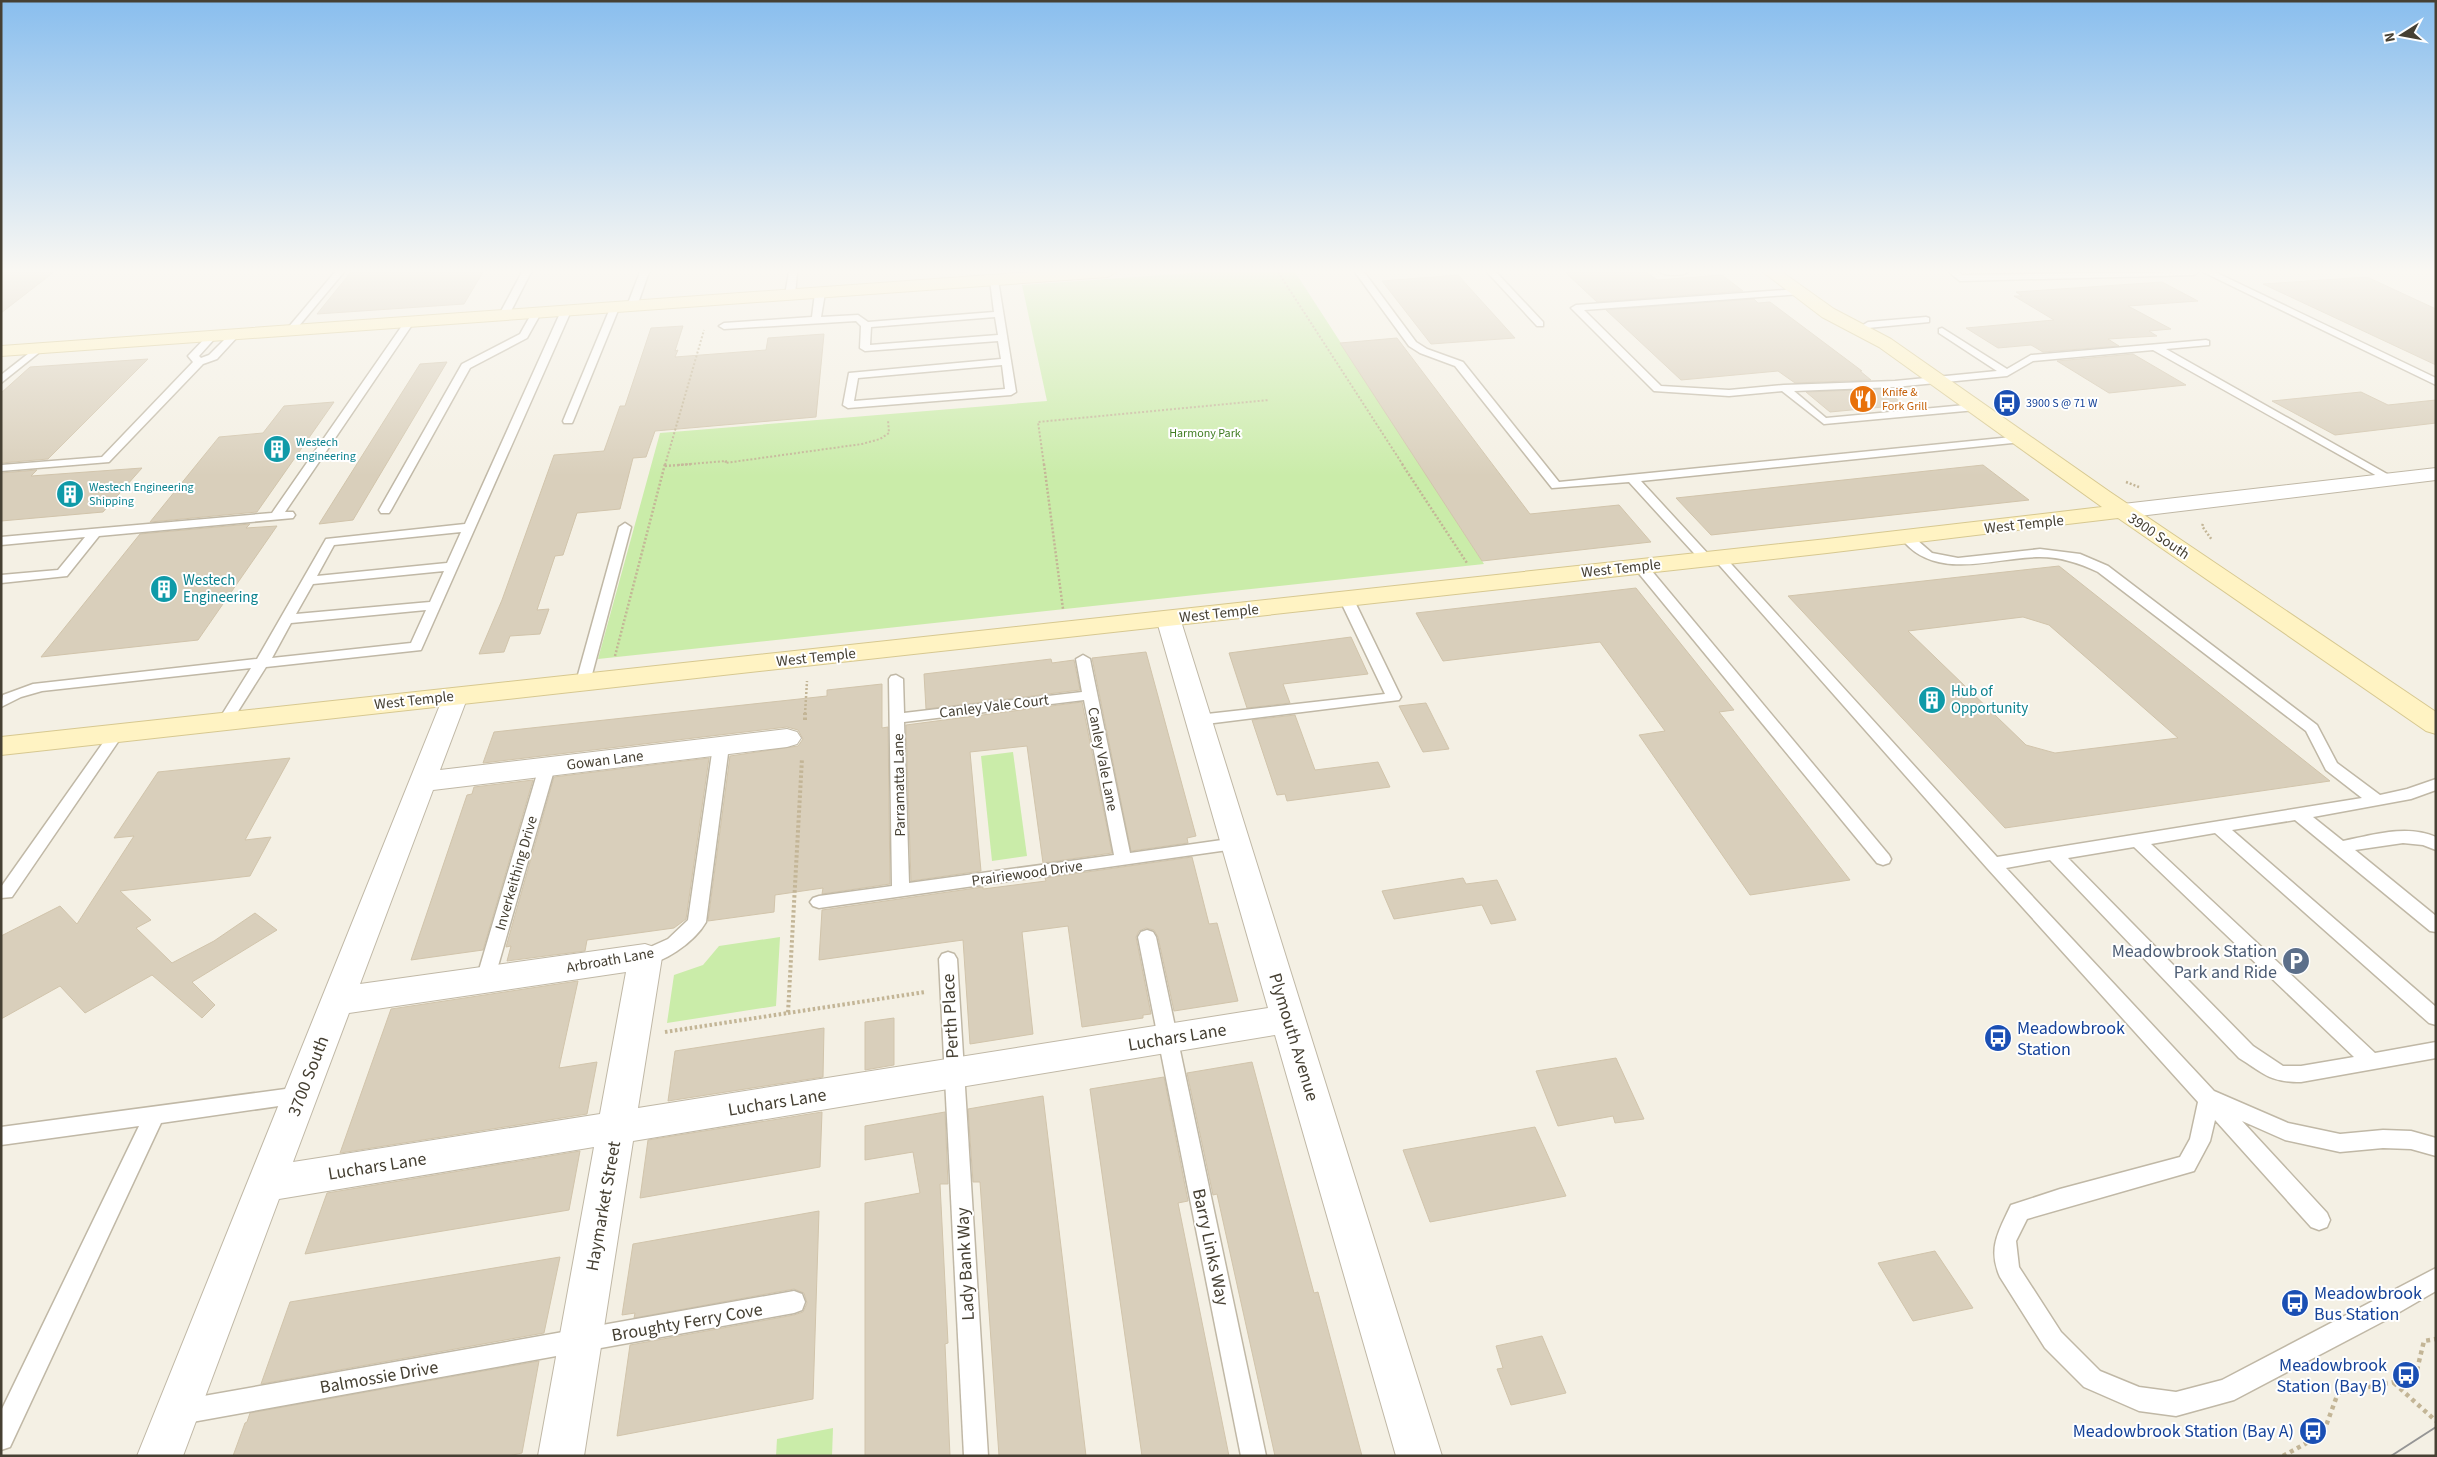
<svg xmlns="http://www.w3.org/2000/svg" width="2437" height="1457" font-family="'Source Sans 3',sans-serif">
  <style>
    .green { fill: #caeca9 }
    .building { fill: #d9cfbb; stroke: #d1c4ab; fill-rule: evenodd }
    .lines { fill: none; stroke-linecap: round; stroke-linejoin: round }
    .lane-casing { stroke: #c0b8a6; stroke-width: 3 }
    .street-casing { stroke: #c0b8a6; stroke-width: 2 }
    .secondary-casing { stroke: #d7c890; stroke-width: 2 }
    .path-far3 { stroke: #c3b596; stroke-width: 2; stroke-dasharray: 2 2; stroke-linecap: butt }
    .path-far2 { stroke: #c3b596; stroke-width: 2.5; stroke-dasharray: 2 2; stroke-linecap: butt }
    .path-far1 { stroke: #c3b596; stroke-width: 4; stroke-dasharray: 2.5 2.5; stroke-linecap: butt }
    .path { stroke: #c3b596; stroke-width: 4.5; stroke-dasharray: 4 4; stroke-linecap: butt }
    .lane { fill: #fff; fill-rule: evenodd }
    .street { fill: #fff; fill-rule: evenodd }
    .secondary { fill: #fff3c3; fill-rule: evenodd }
    .tram { stroke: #959595; stroke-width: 2 }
    .labels { text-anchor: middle; stroke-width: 4; stroke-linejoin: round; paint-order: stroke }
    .far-food-label { font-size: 12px; fill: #c56008; stroke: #fff; text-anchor: start }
    .far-transit-label { font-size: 12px; fill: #164399; stroke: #fff; text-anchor: start }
    .far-park-label { font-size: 12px; fill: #407c22; stroke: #fff }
    .far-culture-label { font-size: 12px; fill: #0d838f; stroke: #fff; text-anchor: start }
    .street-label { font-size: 15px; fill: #464033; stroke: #fff }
    .culture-label { font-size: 15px; fill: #0d838f; stroke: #fff; text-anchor: start }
    .near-service-label { font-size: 18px; fill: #4e5e75; stroke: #fff; text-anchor: end }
    .near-street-label { font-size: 18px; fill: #464033; stroke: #fff }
    .near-transit-label { font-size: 18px; fill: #164399; stroke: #fff; text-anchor: start }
  </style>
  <rect width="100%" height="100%" fill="#f4f0e4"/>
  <g class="green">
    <polygon points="1204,272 1295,272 1484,564 598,659 660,433 1047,401 1022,285"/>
    <polygon points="1013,752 1027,856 992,861 981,756"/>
    <polygon points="780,937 776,1006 667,1023 674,975 703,965 719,946"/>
    <polygon points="833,1428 832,1456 776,1456 777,1439"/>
  </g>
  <g class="building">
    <polygon points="1,272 54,272 1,313"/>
    <polygon points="351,272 483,272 464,304 317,314"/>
    <polygon points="1565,272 1647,272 1657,280 1722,275 1743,291 1597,302"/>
    <polygon points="1458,275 1515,338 1431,344 1382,281"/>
    <polygon points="2367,277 2436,309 2436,365 2263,284"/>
    <polygon points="2162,282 2198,301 2128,306 2171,329 2149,331 2157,336 2108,339 2119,346 2043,352 2031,345 1998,348 1966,328 2054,320 2014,296 2022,296 2016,292"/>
    <polygon points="1754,299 1758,303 1770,302 1862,371 1860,371 1871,380 1795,383 1778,371 1681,380 1606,310"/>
    <polygon points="683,326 675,351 678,350 675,357 766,350 768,338 824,334 816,417 655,431 646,457 633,458 620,509 577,513 563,555 555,556 537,610 549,609 540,634 510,636 504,652 479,654 502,600 554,455 604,451 620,406 625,406 651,328"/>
    <polygon points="1397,338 1530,514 1619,505 1651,542 1482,561 1340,343"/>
    <polygon points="2133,354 2186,385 2109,393 2057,361"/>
    <polygon points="148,359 48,459 1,463 1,393 30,367"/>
    <polygon points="447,362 353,520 319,524 420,364"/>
    <polygon points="1884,389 1904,405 1830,412 1806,392"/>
    <polygon points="2361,392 2388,405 2436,400 2436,423 2335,435 2272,401"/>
    <polygon points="334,402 257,512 150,522 219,437 263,433 284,406"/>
    <polygon points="1983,465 2029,500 1711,535 1676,498"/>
    <polygon points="142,468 103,512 1,521 1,473 37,470 31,476"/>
    <polygon points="250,524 246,528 277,526 198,640 41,657 140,534"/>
    <path d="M2059,566L2180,662L2330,781L2005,828L1788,596ZM2023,617L2049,625L2178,738L2055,753L2026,745L1908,631Z"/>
    <polygon points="1636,588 1734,710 1719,712 1850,880 1750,895 1639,735 1665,731 1600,642 1443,661 1416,613"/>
    <polygon points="1351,637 1368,674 1283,684 1290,703 1247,708 1229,653"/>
    <polygon points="1146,652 1196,836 1187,838 1188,843 1131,851 1092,658"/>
    <polygon points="1051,659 1052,663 1074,660 1080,690 926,709 924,674"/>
    <polygon points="882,684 882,728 888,727 890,884 822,894 823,888 775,895 774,912 708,921 730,756 798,746 803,739 798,730 787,727 483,763 494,732 827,696 827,690"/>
    <polygon points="1082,702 1112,853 1043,863 1027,746 970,752 981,871 911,881 906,725"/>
    <polygon points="1426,703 1449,749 1423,752 1399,706"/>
    <polygon points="1295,715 1315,770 1378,762 1390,787 1287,801 1285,794 1277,795 1252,720"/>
    <polygon points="290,758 245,840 271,837 250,876 120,891 151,920 136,928 172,963 214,941 255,913 277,930 192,982 215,1005 202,1018 152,975 85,1013 60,986 1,1019 1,936 60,906 77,924 134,836 114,838 158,772"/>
    <polygon points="709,758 686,919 674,928 587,940 585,951 507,961 511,946 506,947 554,777"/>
    <polygon points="533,780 483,950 411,960 467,795 472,794 474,787"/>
    <polygon points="1192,857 1209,924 1217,923 1238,1001 1174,1011 1158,937 1154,930 1146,928 1139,931 1136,937 1151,1014 1143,1015 1143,1018 1082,1027 1068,926 1022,932 1033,1034 970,1044 963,940 819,960 822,910 983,887 983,889 1046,881 1045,878"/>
    <polygon points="1463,878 1466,884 1497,880 1516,920 1491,924 1482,905 1394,919 1382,891"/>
    <polygon points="578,981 559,1068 597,1062 587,1114 340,1153 391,1009"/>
    <polygon points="894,1018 894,1065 865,1070 865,1022"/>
    <polygon points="824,1028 823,1077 668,1101 675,1051"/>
    <polygon points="1616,1058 1644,1119 1615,1123 1613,1116 1558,1126 1536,1071"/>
    <polygon points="1252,1062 1314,1293 1318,1292 1362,1456 1275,1456 1217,1194 1213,1195 1187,1073"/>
    <polygon points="1164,1077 1188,1201 1178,1203 1229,1456 1142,1456 1090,1089"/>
    <polygon points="1043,1096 1086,1456 999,1456 980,1182 973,1182 968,1109"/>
    <polygon points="822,1112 820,1167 640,1198 648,1140"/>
    <polygon points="945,1112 948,1184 940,1184 948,1343 945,1344 950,1456 865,1456 865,1203 920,1193 913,1152 865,1160 865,1126"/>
    <polygon points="1535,1127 1566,1196 1430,1222 1403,1150"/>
    <polygon points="580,1151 569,1210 305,1254 327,1193"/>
    <polygon points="819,1211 813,1399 617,1436 630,1345 794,1315 803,1312 807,1303 804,1293 794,1289 634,1318 635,1313 622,1315 633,1244"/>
    <polygon points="1935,1251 1973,1308 1913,1321 1878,1263"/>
    <polygon points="560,1257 544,1333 261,1384 290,1302"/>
    <polygon points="1542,1336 1566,1393 1511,1405 1497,1369 1503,1368 1496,1346"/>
    <polygon points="539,1361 522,1453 508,1456 233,1456 245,1423 247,1422 250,1413"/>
  </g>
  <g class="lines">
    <g class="lane-casing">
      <g id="lane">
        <polygon points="335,272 344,272 293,333 287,333 287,329"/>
        <polygon points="522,272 531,272 509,315 501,317 499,315"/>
        <polygon points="640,272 649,272 637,306 629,308 627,306"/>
        <polygon points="789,272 797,272 795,295 790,298 785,295"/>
        <polygon points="1355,272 1364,272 1416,342 1427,349 1463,362 1559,482 2022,436 2028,439 2022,442 1641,481 1710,556 1712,559 1706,563 1702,562 1629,482 1552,488 1455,366 1420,353 1409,346"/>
        <polygon points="1487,272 1496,272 1543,322 1543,326 1537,326"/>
        <path d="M1660,272H1688C1682,276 1666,276 1660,272Z"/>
        <polygon points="1949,272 1959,272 1962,275 2198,272 2194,275 1960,281"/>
        <polygon points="2203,272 2215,272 2436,378 2436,385"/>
        <path d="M994,277L998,280L1016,392L1011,395L848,408L843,405L849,373L1001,359L998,341L865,351L860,348L861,326L856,321L724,329L719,326L724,323L812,317L815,293L820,290L825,293L821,317L858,315L868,322L994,312L990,280ZM995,317L998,335L870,345L871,327ZM1002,365L1005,389L854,401L858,378Z"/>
        <polygon points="1798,289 1803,292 1801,294 1584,310 1661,386 1729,390 1784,385 1895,381 1997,371 1939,333 1939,329 1942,328 2007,369 2031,355 2206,340 2209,341 2209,345 2166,349 2396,479 2394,481 2386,481 2153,350 2033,361 2007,376 1895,387 1794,391 1826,418 1976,404 1981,407 1976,410 1824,424 1782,391 1729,396 1654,391 1571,308 1576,305"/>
        <polygon points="611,306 619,308 573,421 572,423 564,423 563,421"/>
        <path d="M566,308L571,311L421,650L266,667L230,724L225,726L218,721L251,668L42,691L21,697L1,707L3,695L33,684L257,659L326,539L465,524L561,311ZM461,532L447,563L317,576L334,545ZM444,571L430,602L296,614L313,584ZM426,610L411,643L272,658L291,623Z"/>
        <polygon points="533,311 541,313 527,338 470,368 391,510 389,513 381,513 379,510 462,364 520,334"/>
        <polygon points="1926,317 1929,318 1929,322 1868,328 1863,325 1868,322"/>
        <polygon points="406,320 414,322 285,512 293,512 295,515 293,518 99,536 67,576 1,583 1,575 58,570 85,537 1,545 1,537 272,513"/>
        <polygon points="232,332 240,334 217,359 203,364 109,462 1,471 1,465 102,457 193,362 188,356 209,334 217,336 199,356 201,358 209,355"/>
        <polygon points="38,346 41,347 41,351 1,383 1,375"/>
        <polygon points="625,523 631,527 590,682 583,686 578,685 576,682 619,527"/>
        <path d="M1906,533L1910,534L1932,553L1958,558L2040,549L2080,554L2108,566L2317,725L2337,763L2380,795L2407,789L2436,779V790L2411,799L2313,817L2343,841C2372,835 2407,824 2436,837V850L2423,845L2403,843L2355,850L2436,916V932L2430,931L2295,820L2232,830L2436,1007V1025L2429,1023L2215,833L2151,844L2375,1053L2436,1042V1058L2301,1082C2269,1082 2265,1074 2239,1058L2050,860L2006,868L2214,1091L2288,1123L2340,1134L2383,1130L2411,1131L2436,1138V1156L2411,1149L2383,1148L2340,1152L2285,1140L2242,1121L2327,1213L2330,1220L2327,1227L2319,1230L2311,1227L2215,1120L2210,1141L2194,1171L2027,1219L2016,1241L2019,1267L2061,1332L2100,1371L2139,1387L2176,1392L2222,1380L2436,1268V1291L2384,1321L2234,1400L2176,1416L2139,1411L2084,1387L2045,1348L2000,1277C1987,1248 1999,1231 2011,1205L2060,1189L2180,1157L2190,1139L2198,1102L1987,868L1713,558L1719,554L1723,555L1997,857L2362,798L2326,770L2306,731L2098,572C2079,563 2061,557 2040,557C1992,557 1935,583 1900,537ZM2134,847L2354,1057L2301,1066H2283L2253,1046L2068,858Z"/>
        <polygon points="1641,563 1646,564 1889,855 1891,859 1889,863 1883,865 1877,863 1636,570 1635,567"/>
        <polygon points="1346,594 1353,598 1401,697 1399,700 1198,725 1193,723 1191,720 1198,715 1385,694 1339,598"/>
        <path d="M1083,655L1090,659L1130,853L1236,838L1242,840L1244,844L1242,848L819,908L813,906L810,902L813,898L819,896L892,886L889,679L891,676L896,675L903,679L904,713L1082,692L1076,659ZM1084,700L1114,855L909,883L904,722Z"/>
        <polygon points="117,728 122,730 125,733 122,736 12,897 1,898 1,887 112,730"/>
        <path d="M721,741L729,746L706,922C696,940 660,969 639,962L636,957L639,952L668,939L688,920L713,746Z"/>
        <polygon points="547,762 552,763 555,767 494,980 492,985 485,987 478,985 476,980 539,767 542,763"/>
        <polygon points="1147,930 1153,932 1156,937 1266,1456 1241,1456 1138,937 1141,932"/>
        <polygon points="948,952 954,954 957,959 988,1456 964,1456 939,959 942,954"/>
        <polygon points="300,1087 307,1089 310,1095 307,1101 300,1103 161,1123 10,1447 1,1450 1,1411 139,1126 1,1145 1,1127"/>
        <polygon points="794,1291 802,1294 805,1302 802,1310 794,1313 181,1424 172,1421 169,1412 172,1403 181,1400"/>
      </g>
    </g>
    <g class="street-casing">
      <g id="street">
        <polygon points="2436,468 2436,480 2123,518 2115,516 2112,511 2115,506 2123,504"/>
        <path d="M1168,611L1177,613L1180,618L1442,1456H1396L1275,1035L633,1141L584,1456H538L594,1147L279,1199L183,1456H137L446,690L455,688L464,690L468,696L440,770L787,729L797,732L801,738L797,744L787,747L433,790L360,984L645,944L657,948L662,957L638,1108L1268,1008L1156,618L1159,613ZM626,972L600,1114L293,1162L349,1013Z"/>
      </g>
    </g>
    <g class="secondary-casing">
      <g id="secondary">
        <polygon points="1033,272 1116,272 1108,277 1,356 1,346"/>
        <polygon points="1763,272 1782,272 1834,309 1891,339 2110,492 2436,712 2436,734 2426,731 2118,518 1827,553 1,755 1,737 1827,539 2102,507 1879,347 1822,317"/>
      </g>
    </g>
    <g class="path-far3">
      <polyline points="1278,272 1403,465"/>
      <polyline points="665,465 704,330"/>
      <polyline points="678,465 726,461 725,463 862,444 880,439 889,433 888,420"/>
      <polyline points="1044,465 1038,422 1269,400"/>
    </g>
    <g class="path-far2">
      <polyline points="1044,464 1063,609"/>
      <polyline points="1402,464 1467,563"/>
      <polyline points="665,466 693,464"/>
      <polyline points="2126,482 2139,487"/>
      <polyline points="2203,524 2202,526 2212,540"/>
      <polyline points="615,656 665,464"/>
      <polyline points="805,714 807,681"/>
    </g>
    <g class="path-far1">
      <polyline points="805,720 805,713"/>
      <polyline points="788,1013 925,992"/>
      <polyline points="665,1032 788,1013 802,758"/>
    </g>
    <g class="path">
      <polyline points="2394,1383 2436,1421"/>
      <polyline points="2283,1456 2323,1434 2338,1393 2415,1378 2424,1341 2436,1339"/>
    </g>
    <use href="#lane" class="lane"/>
    <use href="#street" class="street"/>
    <use href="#secondary" class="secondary"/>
    <polyline class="tram" points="2391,1456 2436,1427"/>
  </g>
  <linearGradient id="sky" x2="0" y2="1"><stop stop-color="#89beee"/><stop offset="0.57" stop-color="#faf8f3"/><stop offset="1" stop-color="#faf8f3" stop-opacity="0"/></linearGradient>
  <rect width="2437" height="476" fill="url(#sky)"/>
  <defs>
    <g id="restaurant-disc" transform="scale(1.4375)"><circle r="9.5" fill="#e8710a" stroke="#fff"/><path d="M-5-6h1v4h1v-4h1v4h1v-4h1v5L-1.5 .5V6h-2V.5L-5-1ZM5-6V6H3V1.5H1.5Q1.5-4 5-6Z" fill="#fff"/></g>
    <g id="bus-disc" transform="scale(1.4375)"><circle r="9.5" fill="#1a4fb4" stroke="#fff"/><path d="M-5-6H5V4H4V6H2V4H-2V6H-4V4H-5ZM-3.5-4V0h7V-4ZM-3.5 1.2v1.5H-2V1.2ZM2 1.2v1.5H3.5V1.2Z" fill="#fff"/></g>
    <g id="building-disc" transform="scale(1.4375)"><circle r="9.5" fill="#0f9aa8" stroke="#fff"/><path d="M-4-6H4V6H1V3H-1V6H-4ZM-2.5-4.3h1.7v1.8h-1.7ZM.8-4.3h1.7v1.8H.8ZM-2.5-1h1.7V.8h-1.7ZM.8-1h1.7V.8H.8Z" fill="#fff"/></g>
    <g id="parking-disc" transform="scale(1.4375)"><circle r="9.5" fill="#5c6f8a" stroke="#fff"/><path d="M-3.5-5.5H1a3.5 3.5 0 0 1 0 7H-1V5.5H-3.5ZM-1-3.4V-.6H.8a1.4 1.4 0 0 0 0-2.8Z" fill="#fff"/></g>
  </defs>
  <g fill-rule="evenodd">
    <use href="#restaurant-disc" x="1863" y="399"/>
    <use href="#bus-disc" x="2007" y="403"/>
    <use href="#building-disc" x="277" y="449"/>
    <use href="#building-disc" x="70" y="494"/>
    <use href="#building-disc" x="164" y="589"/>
    <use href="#building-disc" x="1932" y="700"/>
    <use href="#parking-disc" x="2296" y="961"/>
    <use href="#bus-disc" x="1998" y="1038"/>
    <use href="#bus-disc" x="2295" y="1303"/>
    <use href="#bus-disc" x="2406" y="1375"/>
    <use href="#bus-disc" x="2313" y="1431"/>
  </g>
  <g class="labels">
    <g class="far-food-label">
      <text x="1882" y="396">Knife &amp;<tspan x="1882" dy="14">Fork Grill</tspan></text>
    </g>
    <g class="far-transit-label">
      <text x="2026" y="407">3900 S @ 71 W</text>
    </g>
    <g class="far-park-label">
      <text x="1205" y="437">Harmony Park</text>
    </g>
    <g class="far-culture-label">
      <text x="296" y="446">Westech<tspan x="296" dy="14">engineering</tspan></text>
      <text x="89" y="491">Westech Engineering<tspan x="89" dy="14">Shipping</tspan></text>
    </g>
    <g class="street-label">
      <text transform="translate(2024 524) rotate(-6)" y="5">West Temple</text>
      <text transform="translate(2159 536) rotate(34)" y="5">3900 South</text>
      <text transform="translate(1621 568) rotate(-6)" y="5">West Temple</text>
      <text transform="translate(1219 613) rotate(-6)" y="5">West Temple</text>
      <text transform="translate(816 657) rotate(-6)" y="5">West Temple</text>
      <text transform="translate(414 700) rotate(-6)" y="5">West Temple</text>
      <text transform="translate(994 706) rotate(-7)" y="5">Canley Vale Court</text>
      <text transform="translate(1103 759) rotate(79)" y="5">Canley Vale Lane</text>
      <text transform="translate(605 760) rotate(-7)" y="5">Gowan Lane</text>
      <text transform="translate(899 785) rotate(-91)" y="5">Parramatta Lane</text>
      <text transform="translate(516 873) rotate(-74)" y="5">Inverkeithing Drive</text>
      <text transform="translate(1027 873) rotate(-8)" y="5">Prairiewood Drive</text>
      <text transform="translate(610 960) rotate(-10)" y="5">Arbroath Lane</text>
    </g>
    <g class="culture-label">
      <text x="183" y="585">Westech<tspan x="183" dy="17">Engineering</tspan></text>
      <text x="1951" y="696">Hub of<tspan x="1951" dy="17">Opportunity</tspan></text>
    </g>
    <g class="near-service-label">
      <text x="2277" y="957">Meadowbrook Station<tspan x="2277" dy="21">Park and Ride</tspan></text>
    </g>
    <g class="near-street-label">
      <text transform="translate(950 1016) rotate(-93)" y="6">Perth Place</text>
      <text transform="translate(1177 1037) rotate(-9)" y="6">Luchars Lane</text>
      <text transform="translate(1294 1037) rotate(73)" y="6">Plymouth Avenue</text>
      <text transform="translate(308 1076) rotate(-69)" y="6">3700 South</text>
      <text transform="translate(777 1102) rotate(-9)" y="6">Luchars Lane</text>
      <text transform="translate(377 1166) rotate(-9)" y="6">Luchars Lane</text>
      <text transform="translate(603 1206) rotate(-80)" y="6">Haymarket Street</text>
      <text transform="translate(1211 1247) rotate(78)" y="6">Barry Links Way</text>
      <text transform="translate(965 1264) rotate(-93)" y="6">Lady Bank Way</text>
      <text transform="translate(687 1322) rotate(-10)" y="6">Broughty Ferry Cove</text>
      <text transform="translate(379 1377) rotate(-10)" y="6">Balmossie Drive</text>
    </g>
    <g class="near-transit-label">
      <text x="2017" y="1034">Meadowbrook<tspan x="2017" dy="21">Station</tspan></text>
      <text x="2314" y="1299">Meadowbrook<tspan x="2314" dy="21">Bus Station</tspan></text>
      <text x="2387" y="1371" text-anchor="end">Meadowbrook<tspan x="2387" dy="21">Station (Bay B)</tspan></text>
      <text x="2294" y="1437" text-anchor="end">Meadowbrook Station (Bay A)</text>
    </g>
  </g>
  <rect width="2437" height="1457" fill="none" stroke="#464033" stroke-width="5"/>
  <g transform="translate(2402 35) rotate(259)" stroke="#ffffff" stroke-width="4" paint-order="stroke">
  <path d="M0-4L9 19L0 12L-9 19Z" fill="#464033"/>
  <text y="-8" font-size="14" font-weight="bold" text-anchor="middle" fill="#464033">N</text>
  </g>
</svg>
